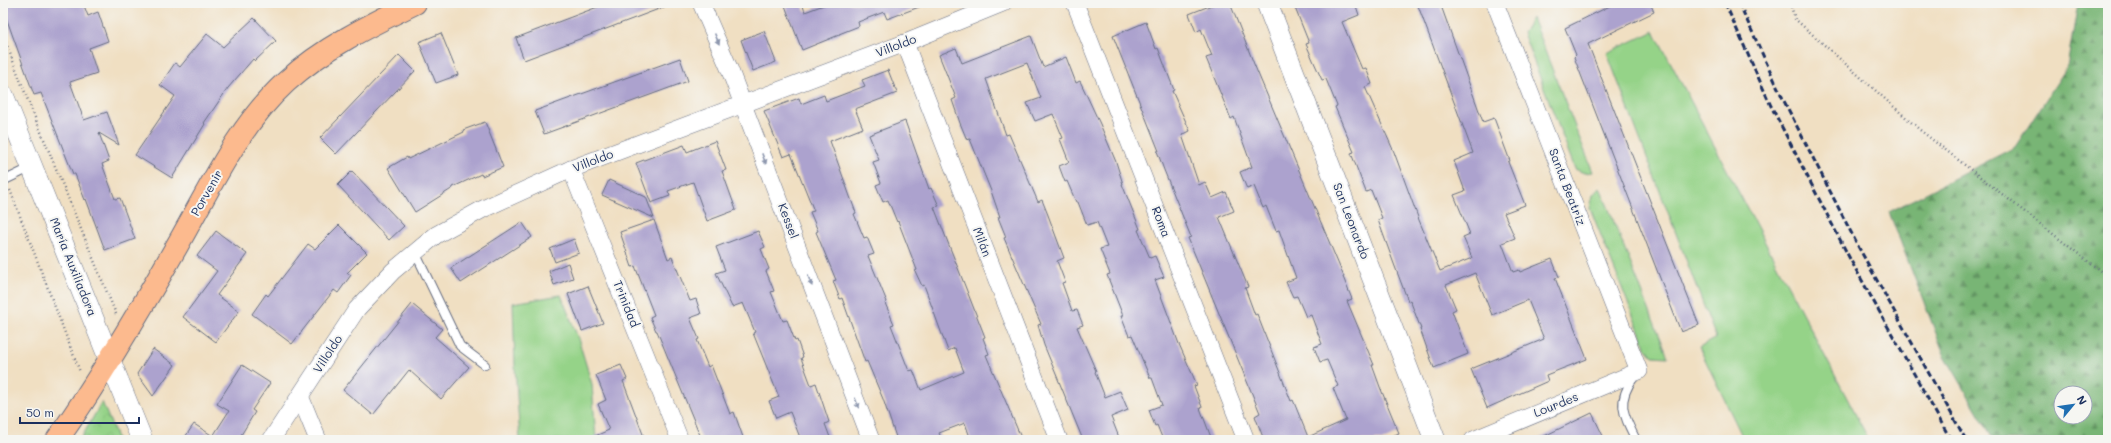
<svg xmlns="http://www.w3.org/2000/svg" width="2111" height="443" font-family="Mali,sans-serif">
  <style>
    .grass { fill: #95d388; stroke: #588173 }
    .forest { fill: url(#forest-firs); stroke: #4a7269; fill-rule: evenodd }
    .park { fill: url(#park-crowns); stroke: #588173 }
    .building { fill: #aca2ce }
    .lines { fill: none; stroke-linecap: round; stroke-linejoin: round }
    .service-casing { stroke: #666d81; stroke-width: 10 }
    .minor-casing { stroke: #666d81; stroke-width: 18 }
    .tertiary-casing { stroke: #666d81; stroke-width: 22 }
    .primary-casing { stroke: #666d81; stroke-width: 24 }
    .path { stroke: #666d81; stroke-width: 2.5; stroke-dasharray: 1 3; stroke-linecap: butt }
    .service { stroke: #fff; stroke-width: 8 }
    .minor { stroke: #fff; stroke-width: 17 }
    .tertiary { stroke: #fff; stroke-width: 21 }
    .primary { stroke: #fcba8e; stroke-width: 22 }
    .rail { stroke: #1b2f5e; stroke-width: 3; stroke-dasharray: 6 3; stroke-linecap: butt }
    .oneway { fill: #8d97ae }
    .labels { text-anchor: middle; stroke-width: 4; stroke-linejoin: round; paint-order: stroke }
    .street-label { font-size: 12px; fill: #1b2f5e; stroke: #f6f6f2 }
  </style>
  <defs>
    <pattern id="forest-firs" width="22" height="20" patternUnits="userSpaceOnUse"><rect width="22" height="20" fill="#78b574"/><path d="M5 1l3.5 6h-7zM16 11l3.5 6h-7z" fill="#629462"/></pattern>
    <pattern id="park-crowns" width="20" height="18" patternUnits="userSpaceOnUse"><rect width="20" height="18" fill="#95d388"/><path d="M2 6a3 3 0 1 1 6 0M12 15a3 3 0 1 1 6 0" fill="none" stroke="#80b578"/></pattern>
  </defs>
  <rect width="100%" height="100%" fill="#f6f6f2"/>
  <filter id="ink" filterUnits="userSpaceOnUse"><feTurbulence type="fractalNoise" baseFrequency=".025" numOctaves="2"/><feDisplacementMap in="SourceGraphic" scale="8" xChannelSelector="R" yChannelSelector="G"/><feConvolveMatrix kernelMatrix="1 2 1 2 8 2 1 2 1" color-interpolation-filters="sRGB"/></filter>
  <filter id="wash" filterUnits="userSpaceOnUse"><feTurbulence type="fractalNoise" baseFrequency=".012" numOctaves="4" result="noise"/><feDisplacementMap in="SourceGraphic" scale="16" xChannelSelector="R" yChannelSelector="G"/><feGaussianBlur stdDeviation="0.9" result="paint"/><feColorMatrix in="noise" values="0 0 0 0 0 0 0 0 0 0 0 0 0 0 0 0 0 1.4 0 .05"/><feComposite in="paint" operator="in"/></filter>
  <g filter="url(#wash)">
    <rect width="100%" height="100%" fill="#f0dfc2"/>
    <g class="grass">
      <polygon points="1532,18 1593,172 1584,173 1575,169 1523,33"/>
      <polygon points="1654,31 1869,440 1744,440 1699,347 1716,338 1607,53"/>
      <polygon points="1600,187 1668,357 1653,356 1646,348 1590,208 1593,195"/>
      <polygon points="561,295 578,338 592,384 596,440 520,440 515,367 513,303"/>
    </g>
    <path class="forest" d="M2078,3H2108V440H1994L1944,354L1889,212L2015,147L2067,67ZM2061,393H2085V417H2061Z"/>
    <polygon class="park" points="102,402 118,440 80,440"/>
    <g id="blocks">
      <g class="building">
        <polygon points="3,3 83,3 88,16 98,12 108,41 89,48 97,73 70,82 84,120 107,112 119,145 99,133 109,161 102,164 115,199 120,198 135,239 105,250 86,199 85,200 75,174 73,174 41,93 34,95 3,9"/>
        <polygon points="608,3 672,4 524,60 516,38"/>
        <polygon points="784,3 802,3 805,12 829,3 927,4 887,19 884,12 858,22 859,26 839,34 839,35 802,50"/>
        <polygon points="1217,3 1230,3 1254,64 1344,277 1343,277 1352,299 1347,301 1374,365 1372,365 1380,387 1399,433 1383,440 1264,440 1255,416 1260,413 1188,238 1191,237 1164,170 1157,151 1159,151 1113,36 1146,22 1156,49 1158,48 1174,90 1172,91 1190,131 1182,135 1199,185 1205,182 1212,198 1226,192 1234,211 1219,217 1248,287 1245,288 1255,315 1257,314 1291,401 1293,400 1308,437 1346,420 1333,388 1338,386 1327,360 1320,362 1314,347 1322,344 1311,315 1306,317 1297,296 1293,297 1286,282 1296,278 1279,230 1276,231 1266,206 1263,208 1254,186 1247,189 1240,172 1252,167 1234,117 1231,119 1206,58 1212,56 1201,29 1196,32 1189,14"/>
        <polygon points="1293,3 1355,3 1359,15 1342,22 1362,69 1366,68 1372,84 1365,87 1394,152 1419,220 1440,271 1472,258 1463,237 1470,234 1454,195 1465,191 1454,161 1473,153 1417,3 1440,3 1483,122 1494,118 1510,161 1508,162 1525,205 1504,213 1515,238 1502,243 1513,272 1519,270 1520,272 1552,259 1559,277 1555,278 1587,359 1546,375 1548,381 1487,408 1471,369 1544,339 1528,300 1492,315 1475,273 1446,285 1456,309 1452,311 1468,354 1434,368 1420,329 1421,329 1410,300 1408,301 1394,264 1378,220 1382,218 1371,190 1366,192 1351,153 1354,152 1335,107 1337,106 1326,79 1322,80 1313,60 1306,44 1309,43"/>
        <polygon points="1616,3 1650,3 1654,12 1588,44 1699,325 1681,332 1574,57 1576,55 1565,28"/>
        <polygon points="254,18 276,41 255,61 253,59 228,88 204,123 205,124 172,178 135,155 175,96 160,85 175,63 180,67 207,34 223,47"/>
        <polygon points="764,31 776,62 753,71 741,40"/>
        <polygon points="441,33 458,75 436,83 419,42"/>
        <polygon points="1031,36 1043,67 1066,57 1076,83 1080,81 1100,124 1116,162 1123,184 1122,184 1140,229 1138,230 1150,258 1155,256 1164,277 1155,280 1179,344 1197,385 1194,386 1202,407 1200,408 1212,440 1163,440 1157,425 1155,426 1149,410 1162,405 1152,378 1150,378 1132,335 1129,336 1121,316 1123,316 1107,275 1110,274 1100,249 1107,247 1097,222 1087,225 1078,202 1076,202 1067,181 1065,182 1059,166 1069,162 1060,139 1063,138 1053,114 1035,121 1027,103 1041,98 1027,63 986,79 1006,135 1009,134 1038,202 1042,200 1048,215 1064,258 1057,261 1065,282 1062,283 1072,311 1077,310 1083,325 1077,327 1096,371 1095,372 1105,397 1120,391 1128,410 1111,417 1120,440 1083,440 1044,345 1038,325 1041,324 1004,238 1006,237 998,217 1000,217 991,191 970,139 967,140 960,123 952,100 956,98 939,55 956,48 962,63"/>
        <polygon points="399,55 415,71 336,154 320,138"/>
        <polygon points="680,58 688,81 544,134 535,111"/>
        <polygon points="888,70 897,93 855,109 863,128 830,141 848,191 856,213 854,214 864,238 867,237 874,254 868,256 887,302 885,303 894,324 891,325 909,371 913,370 921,390 964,372 955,348 948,351 924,285 922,286 915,271 917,270 898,221 897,222 888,200 883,202 876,185 881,183 873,162 879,160 869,135 905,121 929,189 931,188 939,206 934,207 985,337 983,338 989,354 986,355 1022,440 971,440 965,423 939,433 942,440 897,440 883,399 867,361 865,362 842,298 840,299 833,281 836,280 816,232 818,231 810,212 814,211 791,154 783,157 764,111 799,98 801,104 824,95 826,101 865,86 862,80"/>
        <polygon points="485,122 503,167 482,176 481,174 453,187 453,188 415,212 388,168 407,157 408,159 464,132 463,130"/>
        <polygon points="715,141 726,170 722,171 736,210 707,221 693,182 668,191 670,196 651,203 636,163 684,145 687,152"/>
        <polygon points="352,171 404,226 389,240 338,185"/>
        <polygon points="609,180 646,197 654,218 602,195"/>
        <polygon points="654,220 668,259 672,257 690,301 696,299 701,314 690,318 699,339 697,340 708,367 711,365 730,414 734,412 744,440 702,440 657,331 656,331 650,317 654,315 635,266 632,267 620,232"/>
        <polygon points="522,222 532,237 461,283 451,268"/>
        <polygon points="339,225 367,253 347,273 351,275 338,293 334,290 292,344 252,314 266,294 268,296 308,244 315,249"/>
        <polygon points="216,231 247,254 217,295 239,311 216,342 183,317 217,271 197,256"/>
        <polygon points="758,231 765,247 761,249 769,269 766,271 774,291 771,292 783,321 787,320 795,341 797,340 803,357 801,358 811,385 816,383 829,422 825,424 831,440 801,440 790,412 776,418 769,401 779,397 753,333 755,332 743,303 732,307 716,273 725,270 716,247"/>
        <polygon points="574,239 579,253 555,262 550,249"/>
        <polygon points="568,263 573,278 554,285 549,271"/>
        <polygon points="588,286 603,323 582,331 568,294"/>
        <polygon points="412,304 442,329 435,337 469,367 441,399 409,370 373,415 343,390"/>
        <polygon points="153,349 175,365 153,396 137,374"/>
        <polygon points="242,365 270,383 252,410 255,412 238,440 183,440 194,424 213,436 229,411 217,404"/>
        <polygon points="621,365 627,379 623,381 644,437 636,440 586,440 609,430 598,404 606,400 596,375"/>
        <polygon points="1592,413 1603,436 1595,440 1536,440"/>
      </g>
    </g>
  </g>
  <g filter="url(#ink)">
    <use href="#blocks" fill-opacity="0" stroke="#666d81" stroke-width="1"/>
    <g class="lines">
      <g class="service-casing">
        <g id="service">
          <polyline points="3,181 32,167"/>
          <polyline points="415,252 460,346 485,365"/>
          <path d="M1634,377C1616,402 1623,414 1636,440"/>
        </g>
      </g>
      <g class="minor-casing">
        <g id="minor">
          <polyline points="701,3 729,68 871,440"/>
          <polyline points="1075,3 1246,440"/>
          <polyline points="905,43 1059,440"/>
          <polyline points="571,169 680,440"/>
          <polyline points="300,396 318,440"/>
          <polyline points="271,440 357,309 393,271 436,235 483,209 571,169 905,43 1003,3"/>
          <polyline points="1473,440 1639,371 1495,3"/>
        </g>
      </g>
      <g class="tertiary-casing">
        <g id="tertiary">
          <polyline points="1267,3 1435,440"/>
          <polyline points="3,95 142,440"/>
        </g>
      </g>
      <g class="primary-casing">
        <path id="primary" d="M57,440C101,377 140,311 178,244C210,188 238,126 286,82C323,48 370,25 415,3"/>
      </g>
      <g class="path">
        <polyline points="1790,3 1795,19 1920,130 2108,277"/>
        <polyline points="3,35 29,103 116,314"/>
        <polyline points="10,190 80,372"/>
      </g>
      <use href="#service" class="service"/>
      <use href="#minor" class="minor"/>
      <use href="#tertiary" class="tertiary"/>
      <use href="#primary" class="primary"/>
      <g class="rail">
        <polyline points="1725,3 1771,106 1850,259 1951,440"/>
        <polyline points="1739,3 1784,101 1859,248 1966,440"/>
      </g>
    </g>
    <defs><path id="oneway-solid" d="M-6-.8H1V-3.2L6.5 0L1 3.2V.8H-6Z"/></defs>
    <g class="oneway">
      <use href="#oneway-solid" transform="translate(717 39) rotate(67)"/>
      <use href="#oneway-solid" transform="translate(764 159) rotate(69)"/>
      <use href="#oneway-solid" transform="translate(810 281) rotate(69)"/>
      <use href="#oneway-solid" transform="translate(857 403) rotate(69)"/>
    </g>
  </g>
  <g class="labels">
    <g class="street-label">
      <text transform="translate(896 46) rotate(-21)" y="4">Villoldo</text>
      <text transform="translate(593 161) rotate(-21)" y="4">Villoldo</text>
      <text transform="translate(1567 187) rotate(69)" y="4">Santa Beatriz</text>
      <text transform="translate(207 193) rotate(-60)" y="4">Porvenir</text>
      <text transform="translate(788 221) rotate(69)" y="4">Kessel</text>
      <text transform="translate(1351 221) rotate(69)" y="4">San Leonardo</text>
      <text transform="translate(1161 222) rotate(69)" y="4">Roma</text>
      <text transform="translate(982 242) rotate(69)" y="4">Milán</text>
      <text transform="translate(73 267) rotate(68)" y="4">María Auxiliadora</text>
      <text transform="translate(626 304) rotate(68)" y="4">Trinidad</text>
      <text transform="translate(328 354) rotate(-57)" y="4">Villoldo</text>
      <text transform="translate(1556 405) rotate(-22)" y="4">Lourdes</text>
    </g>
  </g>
  <rect width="2111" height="443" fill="none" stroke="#f6f6f2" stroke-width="16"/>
  <g transform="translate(2073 405) rotate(61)"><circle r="19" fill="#f6f6f2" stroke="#9ea6b7"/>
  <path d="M0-3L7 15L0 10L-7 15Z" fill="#1f6fb2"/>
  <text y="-6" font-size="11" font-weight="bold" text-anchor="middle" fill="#1b2f5e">N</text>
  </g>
  <path d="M20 417v6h119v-6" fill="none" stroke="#1b2f5e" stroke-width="2"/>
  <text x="26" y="417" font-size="12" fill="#1b2f5e" stroke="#f6f6f2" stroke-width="3" paint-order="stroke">50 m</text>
</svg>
